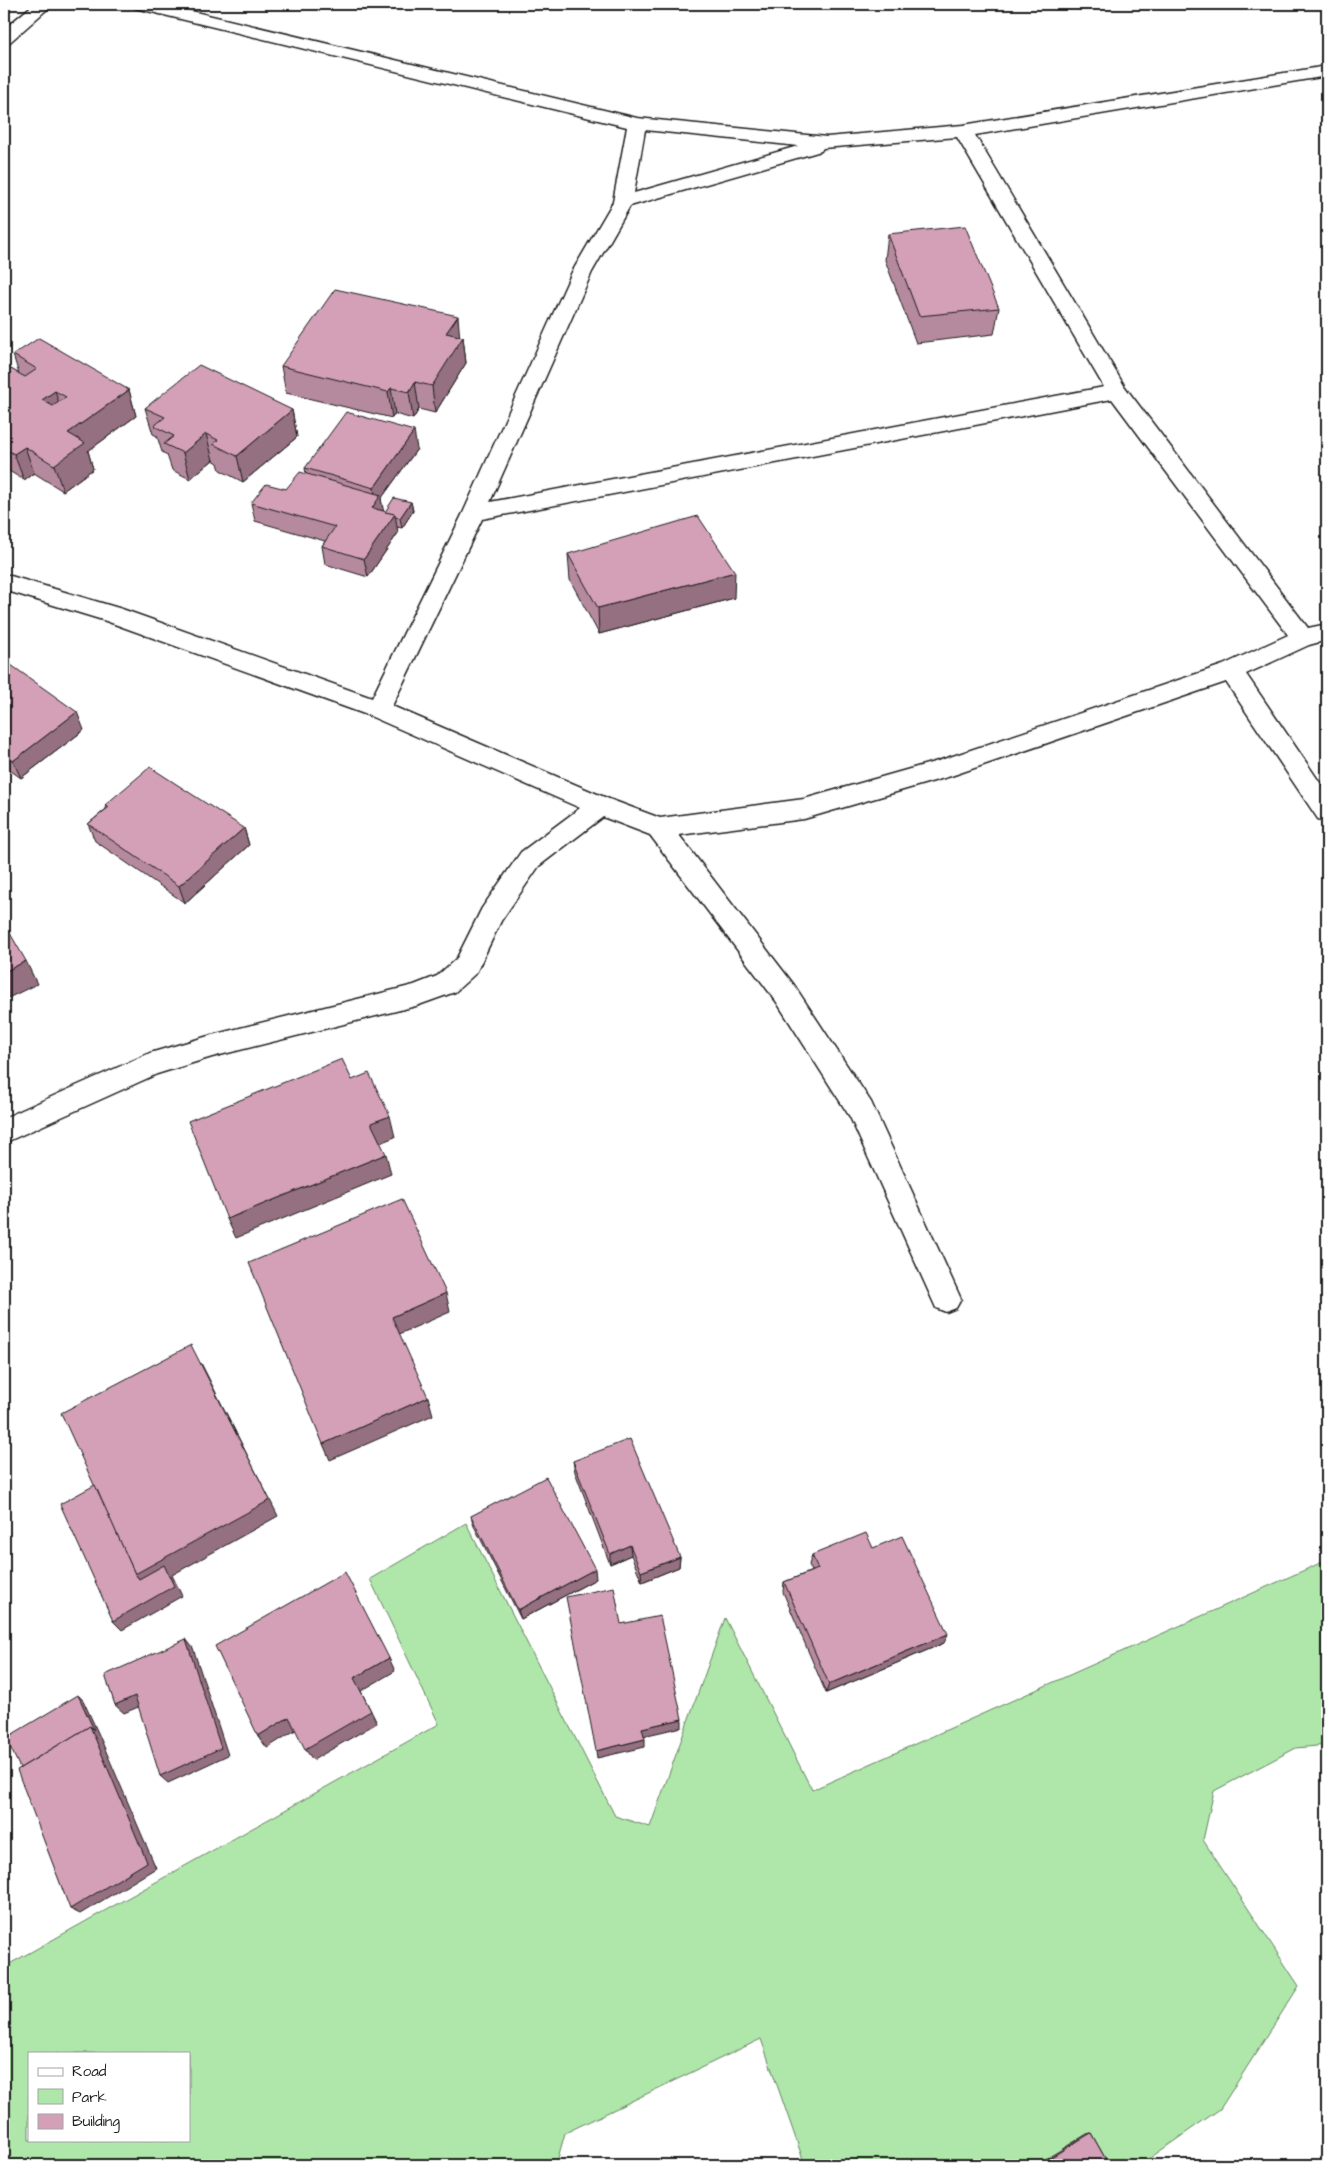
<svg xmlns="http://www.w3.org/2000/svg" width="1331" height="2169" font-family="'Architects Daughter',sans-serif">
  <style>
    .green { fill: #afe7aa; stroke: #668263; fill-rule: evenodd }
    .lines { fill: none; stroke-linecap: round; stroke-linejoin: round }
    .street-casing { stroke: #1c1c1c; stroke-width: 3 }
    .street { fill: #fff; fill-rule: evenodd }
    .wall { fill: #b68a9e; stroke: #1c1c1c }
    .shaded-wall { fill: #947081; stroke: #1c1c1c }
    .building { fill: #d4a0b8; stroke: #1c1c1c; fill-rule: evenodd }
  </style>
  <rect width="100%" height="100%" fill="#fff"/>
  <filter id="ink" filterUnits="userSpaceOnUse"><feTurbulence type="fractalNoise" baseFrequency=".02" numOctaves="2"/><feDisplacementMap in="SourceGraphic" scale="10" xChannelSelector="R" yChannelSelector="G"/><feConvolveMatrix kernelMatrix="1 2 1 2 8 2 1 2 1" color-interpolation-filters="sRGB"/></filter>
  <g filter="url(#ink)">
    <path class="green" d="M466,1523L615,1816L650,1827L725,1618L812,1790L1327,1560V1745L1296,1748L1214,1791L1203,1840L1299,1986L1220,2109L1140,2165H805L761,2039L565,2133L556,2165H4V1967L439,1724L370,1579ZM29,2053H189V2140H29Z"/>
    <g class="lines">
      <g class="street-casing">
        <g id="street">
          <polygon points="34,4 53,4 10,42 4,43 4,29"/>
          <path d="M132,4H162L637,118L827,137L963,125L1327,66V76L975,135L1125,387L1308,628L1327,624V640L1309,645L1246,674L1327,793V822L1318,819L1226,682L951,776L804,819L679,835L794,985L871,1102L961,1299L956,1308L946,1312L936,1308L850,1117L776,1001L650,835L603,817L539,866L501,921L476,973L455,992L416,1006L212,1057L157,1074L4,1143V1118L150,1053L212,1035L414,985L437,976L457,958L482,908L521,852L580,808L370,716L106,621L4,590V574L122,609L372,698L463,513L572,272L613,202L627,127L135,8ZM645,130L798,146L634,193ZM957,137L1104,387L490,502L592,272L630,206L821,151L823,148ZM1112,399L1288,635L1223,665L938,761L804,799L660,818L609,799L392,706L482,519Z"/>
        </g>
      </g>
      <use href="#street" class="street"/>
    </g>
    <g class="wall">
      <polygon points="888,234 999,308 994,334 916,343 885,260"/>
      <polygon points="460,336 463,337 466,363 435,413 419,409 413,419 395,414 392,418 286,393 281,366"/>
      <polygon points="13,355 129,390 136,416 88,451 93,469 63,491 34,473 24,480 4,468 4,365 19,374"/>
      <polygon points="145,408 292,410 297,437 243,482 220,470 218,463 213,460 190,479 172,470 167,455 162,452 157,436 153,434"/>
      <polygon points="417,449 381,499 383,511 385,512 411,502 413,511 402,528 397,527 398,533 368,577 325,564 322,546 325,541 255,521 251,503 286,489 306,474 305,468"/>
      <polygon points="568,554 734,598 599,634 570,580"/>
      <polygon points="4,660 84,730 21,778 4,766"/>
      <polygon points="105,805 244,828 249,845 185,903 95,841 88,824 106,809"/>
      <polygon points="573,1461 680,1557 679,1567 642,1582 631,1555 610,1564 575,1472"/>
      <polygon points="471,1516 596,1579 521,1619 474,1526"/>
      <polygon points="873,1548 944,1643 826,1693 783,1592 784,1582 812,1571 809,1565 812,1555"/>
      <polygon points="1091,2133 1109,2165 1043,2165 1041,2162 1087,2134"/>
    </g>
    <g class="shaded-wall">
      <polygon points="458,316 460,341 463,337 466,363 435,413 432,386 446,333"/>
      <polygon points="415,382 419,409 413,419 409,392"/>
      <polygon points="391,388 395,414 392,418 388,392"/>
      <polygon points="129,390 136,416 88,451 93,469 63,491 54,465 68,433"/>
      <polygon points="55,391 64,417 42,400"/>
      <polygon points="292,410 297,437 243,482 237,456"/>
      <polygon points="414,431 417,449 381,499 384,513 372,508 376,502 374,488"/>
      <polygon points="206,434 213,460 190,479 183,453"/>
      <polygon points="25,447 34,473 24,480 14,454"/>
      <polygon points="411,502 413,511 402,528 400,518"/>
      <polygon points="395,514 398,533 368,577 364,559"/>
      <polygon points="735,572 734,598 599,634 598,608"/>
      <polygon points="77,712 84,730 21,778 13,761"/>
      <polygon points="244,828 249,845 185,903 179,886"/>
      <polygon points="26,961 37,984 4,1000 4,972"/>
      <polygon points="390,1116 395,1137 377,1144 371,1123"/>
      <polygon points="386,1154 391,1174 236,1238 227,1219"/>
      <polygon points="446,1293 450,1312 397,1335 392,1317"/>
      <polygon points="201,1363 278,1516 172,1575 182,1596 122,1630 113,1621 147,1589 135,1574"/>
      <polygon points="428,1397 433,1415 330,1460 323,1444"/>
      <polygon points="630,1545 631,1555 610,1564 610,1554"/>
      <polygon points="680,1557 679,1567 642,1582 641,1572"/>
      <polygon points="595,1569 596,1579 521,1619 518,1610"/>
      <polygon points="948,1634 944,1643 826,1693 829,1684"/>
      <polygon points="186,1639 193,1648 228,1755 168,1783 160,1776"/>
      <polygon points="389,1658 395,1671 361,1691 377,1723 313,1760 305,1749 354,1678"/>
      <polygon points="78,1695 83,1700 99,1735 156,1868 80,1914 70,1909"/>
      <polygon points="135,1696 143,1705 124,1713 115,1705"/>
      <polygon points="289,1717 297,1729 267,1748 258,1736"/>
      <polygon points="682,1719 682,1727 643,1736 642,1728"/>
      <polygon points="645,1739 645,1747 597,1758 596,1751"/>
    </g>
    <g class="building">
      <polygon points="965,226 999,308 919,316 888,234"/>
      <polygon points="335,289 458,316 446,333 463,337 432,386 415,382 409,392 391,388 388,392 281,366"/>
      <path d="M39,338L129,390L68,433L85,443L54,465L25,447L14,454L4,448V365L25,377L37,369L13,355ZM55,391L66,397L53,406L42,400Z"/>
      <polygon points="199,365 292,410 237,456 213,444 218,440 206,434 183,453 164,444 174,436 154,426 165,417 145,408"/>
      <polygon points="346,412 414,431 374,488 305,468"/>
      <polygon points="300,472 381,495 372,508 395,514 364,559 322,546 335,527 251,503 266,484 286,489"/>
      <polygon points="394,498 411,502 400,518 395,517 395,514 385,512"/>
      <polygon points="698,516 735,572 598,608 568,554"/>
      <polygon points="4,660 77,712 13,761 4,754"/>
      <polygon points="150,767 244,828 179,886 88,824 109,807 105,805"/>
      <polygon points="4,923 26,961 4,972"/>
      <polygon points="342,1059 352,1080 369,1073 390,1116 371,1123 386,1154 227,1219 188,1121"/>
      <polygon points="402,1199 446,1293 392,1317 428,1397 323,1444 249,1263"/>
      <polygon points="191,1345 270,1500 135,1574 61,1413"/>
      <polygon points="630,1439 680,1557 641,1572 630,1545 610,1554 573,1461"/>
      <polygon points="546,1477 595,1569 518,1610 471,1516"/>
      <polygon points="95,1485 135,1574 139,1579 164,1565 174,1586 113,1621 60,1504"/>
      <polygon points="866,1533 873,1548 902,1536 948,1634 829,1684 784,1582 818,1569 812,1555"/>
      <polygon points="345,1572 389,1658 354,1678 371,1711 305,1749 289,1717 258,1736 215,1646"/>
      <polygon points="614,1587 621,1624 660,1616 682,1719 642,1728 645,1739 596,1751 566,1597"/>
      <polygon points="186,1639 221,1748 160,1776 135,1696 115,1705 105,1675"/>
      <polygon points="78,1695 94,1730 90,1726 20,1768 6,1738"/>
      <polygon points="90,1726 147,1862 70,1909 17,1770"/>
      <polygon points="1091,2133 1109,2165 1047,2165 1045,2161"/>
    </g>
  </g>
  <rect width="1331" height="2169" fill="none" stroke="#fff" stroke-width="20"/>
  <rect x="10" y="10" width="1311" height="2149" fill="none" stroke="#1c1c1c" stroke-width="2" filter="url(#ink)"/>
  <rect x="28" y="2052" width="162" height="90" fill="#ffffff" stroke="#a4a4a4"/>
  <rect x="38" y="2068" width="25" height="8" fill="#ffffff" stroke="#a4a4a4"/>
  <text x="72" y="2076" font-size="15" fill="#1c1c1c">Road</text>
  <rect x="38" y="2089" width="25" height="15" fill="#afe7aa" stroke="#a4a4a4"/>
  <text x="72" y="2102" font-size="15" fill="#1c1c1c">Park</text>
  <rect x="38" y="2114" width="25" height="15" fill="#d4a0b8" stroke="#a4a4a4"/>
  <text x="72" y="2126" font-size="15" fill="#1c1c1c">Building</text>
</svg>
